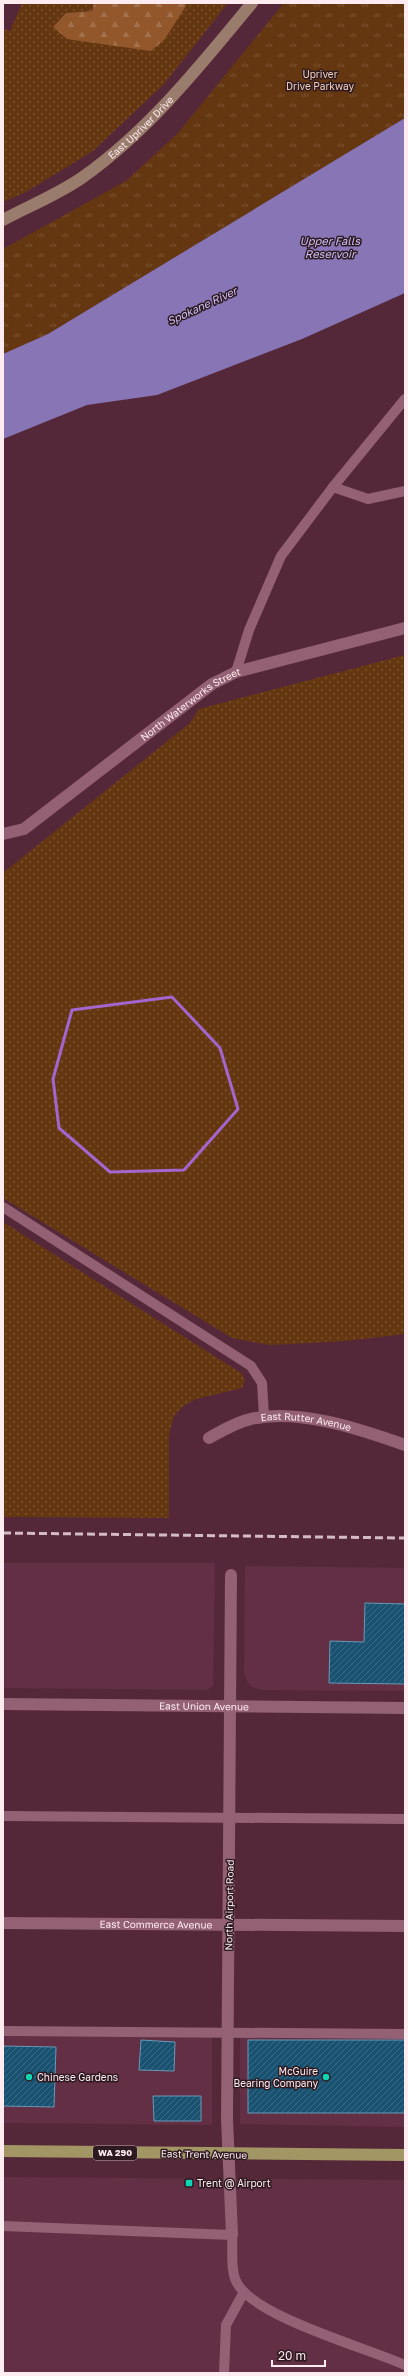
<svg xmlns="http://www.w3.org/2000/svg" width="408" height="2376" font-family="'Golos Text',sans-serif">
  <style>
    .built { fill: #622f44 }
    .grass { fill: url(#grass-dots) }
    .forest { fill: url(#forest-firs) }
    .park { fill: url(#park-tufts) }
    .water { fill: #8775b5 }
    .building { fill: url(#building-hatch); stroke: #6899b8 }
    .lines { fill: none; stroke-linecap: round; stroke-linejoin: round }
    .lane { stroke: #936173; stroke-width: 10 }
    .street { stroke: #936173; stroke-width: 12 }
    .secondary { stroke: #9a7c6c; stroke-width: 12 }
    .primary { stroke: #a29664; stroke-width: 12 }
    .rail { stroke: #d4bcc4; stroke-width: 3; stroke-dasharray: 8 4; stroke-linecap: butt }
    .marked { fill: none; stroke: #a266ce; stroke-width: 3; stroke-linejoin: round }
    .poi-dot { fill: #0ed5b4; stroke: #2d1920; stroke-width: 1.5 }
    .labels { text-anchor: middle; stroke-width: 3; stroke-linejoin: round; paint-order: stroke }
    .shield { fill: #2d1920; stroke: #bfadb2; stroke-width: 1 }
    .shield-label { font-size: 9px; font-weight: bold; fill: #feecf1 }
    .park-label { font-size: 10px; fill: #f3d0b8; stroke: #2d1920 }
    .street-label { font-size: 10px; fill: #feecf1; stroke: #2d1920 }
    .poi-label { font-size: 10px; fill: #feecf1; stroke: #2d1920; text-anchor: start }
    .water-label { font-size: 11px; font-style: italic; fill: #cec0f6; stroke: #2d1920 }
  </style>
  <defs>
    <pattern id="grass-dots" width="8" height="8" patternUnits="userSpaceOnUse"><rect width="8" height="8" fill="#653710"/><path d="M2 2h.1M6 6h.1" fill="none" stroke="#7c5433" stroke-width="1.8" stroke-linecap="round"/></pattern>
    <pattern id="forest-firs" width="22" height="20" patternUnits="userSpaceOnUse"><rect width="22" height="20" fill="#92582c"/><path d="M5 1l3.5 6h-7zM16 11l3.5 6h-7z" fill="#a2704b"/></pattern>
    <pattern id="park-tufts" width="24" height="20" patternUnits="userSpaceOnUse"><rect width="24" height="20" fill="#653710"/><path d="M3 7l-1-3M5 7V3M7 7l1-3M15 17l-1-3M17 17v-4M19 17l1-3" fill="none" stroke="#7c5433"/></pattern>
    <pattern id="building-hatch" width="6" height="6" patternUnits="userSpaceOnUse"><rect width="6" height="6" fill="#185270"/><path d="M-1 1l2-2M0 6l6-6M5 7l2-2" fill="none" stroke="#3b6b85"/></pattern>
  </defs>
  <rect width="100%" height="100%" fill="#552839"/>
  <g class="built">
    <polygon points="3,1563 215,1563 213,1686 207,1690 3,1688"/>
    <polygon points="245,1566 405,1568 405,1691 261,1690 250,1686 244,1674"/>
    <polygon points="3,2036 212,2037 212,2125 3,2123"/>
    <polygon points="240,2038 405,2039 405,2127 240,2124"/>
    <polygon points="3,2177 405,2180 405,2373 3,2373"/>
  </g>
  <g class="grass">
    <polygon points="22,3 94,3 92,11 66,13 53,27 186,6 186,3 228,3 164,84 93,151 24,193 3,202 3,29 10,31"/>
    <polygon points="405,655 405,1334 345,1341 270,1345 232,1338 3,1198 3,873 190,723 199,709"/>
    <polygon points="3,1222 241,1373 245,1380 242,1388 196,1399 183,1406 174,1416 169,1435 169,1518 3,1517"/>
  </g>
  <polygon class="forest" points="94,3 186,3 186,6 164,40 151,51 67,39 53,27 66,13 92,11"/>
  <polygon class="park" points="284,3 405,3 405,118 48,334 3,354 3,249 126,181 178,133"/>
  <polygon class="water" points="405,118 405,293 302,339 157,395 87,405 3,439 3,354 48,334"/>
  <g class="building">
    <polygon points="365,1603 405,1604 405,1684 329,1683 330,1641 364,1642"/>
    <polygon points="141,2040 175,2042 174,2071 139,2070"/>
    <rect x="248" y="2040" width="157" height="73"/>
    <polygon points="3,2046 56,2047 54,2107 3,2106"/>
    <polygon points="153,2096 201,2096 201,2121 154,2121"/>
  </g>
  <g class="lines">
    <g class="lane">
      <polyline points="333,487 368,499 405,491"/>
      <polyline points="236,672 249,630 281,556 333,487 405,399"/>
      <polyline points="3,1207 251,1366 262,1383 264,1416"/>
      <polyline points="3,1816 405,1819"/>
      <polyline points="3,2031 405,2034"/>
      <path d="M3,2226L232,2235C233,2249 230,2271 237,2283C255,2317 367,2348 405,2365"/>
      <polyline points="224,2373 226,2325 244,2292"/>
    </g>
    <g class="street">
      <path id="s1" d="M3,834L24,829L212,684L236,672L405,628"/>
      <path id="s2" d="M209,1438C222,1431 236,1422 251,1419C298,1408 360,1429 405,1445"/>
      <polyline points="231,1575 227,2119 232,2235"/>
      <path id="s3" d="M3,1704L405,1708"/>
      <path id="s4" d="M3,1923L405,1926"/>
    </g>
    <path class="secondary" id="s5" d="M3,220C29,206 59,194 83,177C150,129 200,66 252,3"/>
    <polyline class="primary" points="3,2151 405,2155"/>
    <polyline class="rail" points="3,1533 405,1538"/>
  </g>
  <path class="marked" d="M172,997L220,1048L238,1109L184,1170L110,1172L59,1128L53,1079L72,1010Z"/>
  <g class="poi-dot">
    <circle cx="29" cy="2077" r="4"/>
    <circle cx="326" cy="2077" r="4"/>
    <rect x="185" y="2179" width="8" height="8" rx="2"/>
  </g>
  <g class="labels">
    <rect class="shield" x="93" y="2146" width="44" height="14" rx="3"/>
    <g class="shield-label">
      <text x="115" y="2156">WA 290</text>
    </g>
    <g class="park-label">
      <text x="320" y="78">Upriver<tspan x="320" dy="12">Drive Parkway</tspan></text>
    </g>
    <g class="street-label">
      <text dy="4" stroke="none"><textPath href="#s5" startOffset="167">East Upriver Drive</textPath></text>
      <text dy="4" stroke="none"><textPath href="#s1" startOffset="230">North Waterworks Street</textPath></text>
      <text dy="4" stroke="none"><textPath href="#s2" startOffset="102">East Rutter Avenue</textPath></text>
      <text dy="4" stroke="none"><textPath href="#s3" startOffset="201">East Union Avenue</textPath></text>
      <text transform="translate(229 1905) rotate(-89)" y="4">North Airport Road</text>
      <text dy="4" stroke="none"><textPath href="#s4" startOffset="153">East Commerce Avenue</textPath></text>
      <text transform="translate(204 2154) rotate(1)" y="4">East Trent Avenue</text>
    </g>
    <g class="poi-label">
      <text x="318" y="2075" text-anchor="end">McGuire<tspan x="318" dy="12">Bearing Company</tspan></text>
      <text x="37" y="2081">Chinese Gardens</text>
      <text x="197" y="2187">Trent @ Airport</text>
    </g>
    <g class="water-label">
      <text x="330" y="245">Upper Falls<tspan x="330" dy="13">Reservoir</tspan></text>
      <text transform="translate(202 306) rotate(-25)" y="4">Spokane River</text>
    </g>
  </g>
  <rect width="408" height="2376" fill="none" stroke="#feecf1" stroke-width="8"/>
  <path d="M272 2360v6h53v-6" fill="none" stroke="#feecf1" stroke-width="2"/>
  <text x="278" y="2360" font-size="12" fill="#feecf1" stroke="#2d1920" stroke-width="3" paint-order="stroke">20 m</text>
</svg>
